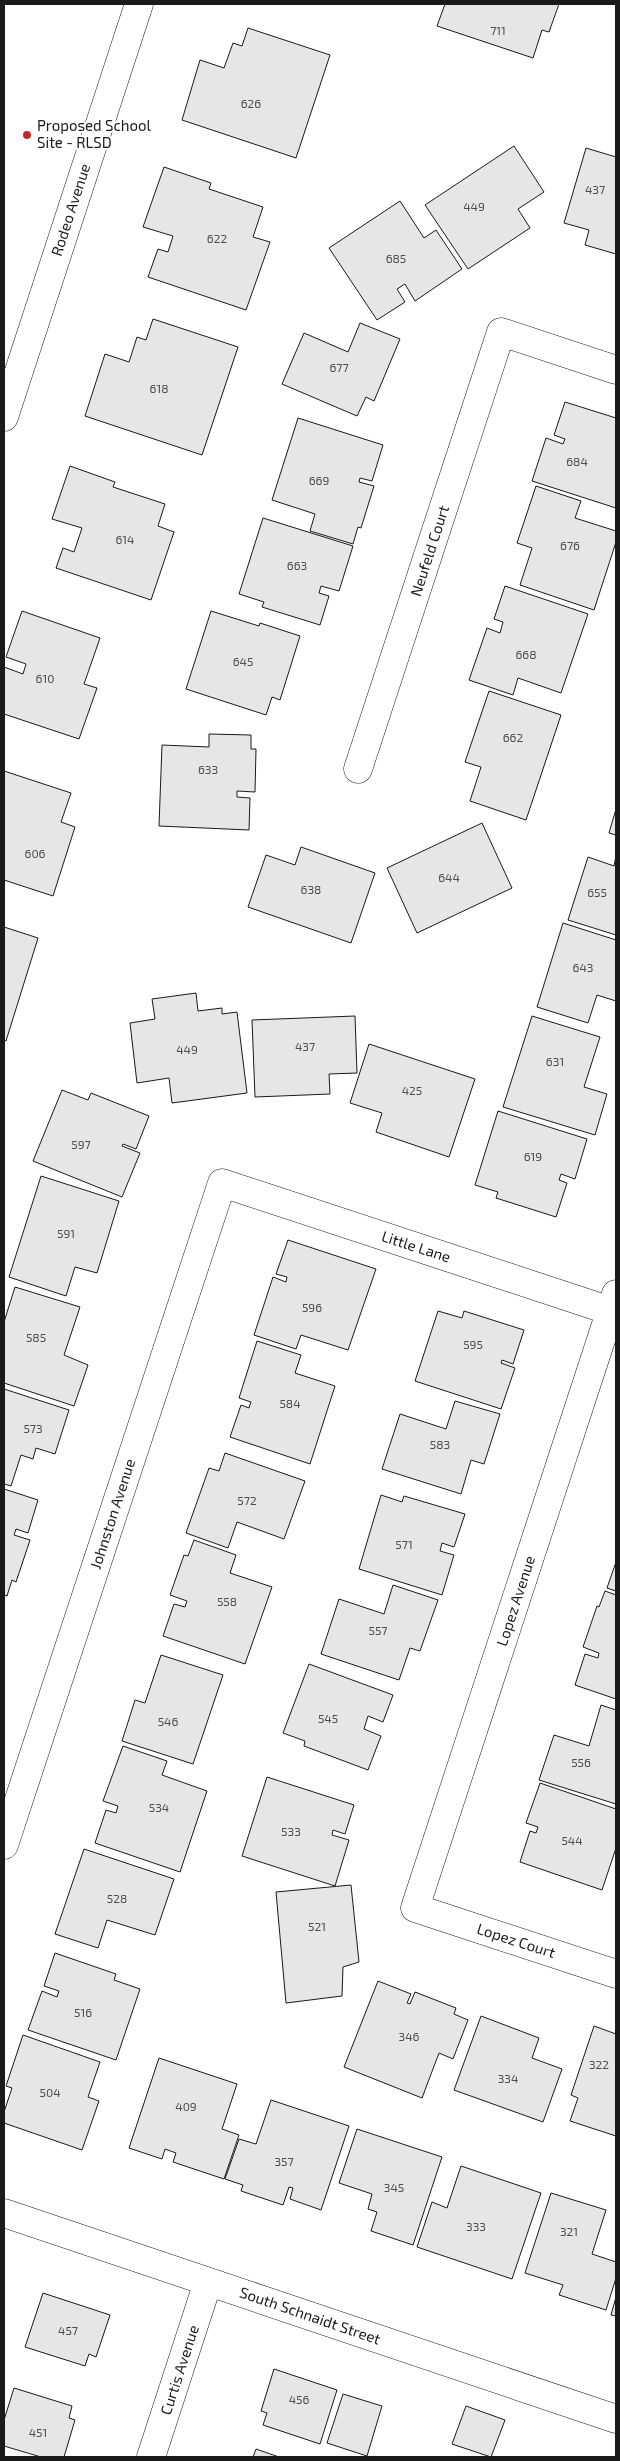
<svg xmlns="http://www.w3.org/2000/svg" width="620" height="2461" font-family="'Exo 2',sans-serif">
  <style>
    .building { fill: #e6e6e6; stroke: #1a1a1a }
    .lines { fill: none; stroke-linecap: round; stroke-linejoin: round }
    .minor-casing { stroke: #1a1a1a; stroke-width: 29 }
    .minor { stroke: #fff; stroke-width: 28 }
    .poi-dot { fill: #c62828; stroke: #fff; stroke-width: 2 }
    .labels { text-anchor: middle; stroke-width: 4; stroke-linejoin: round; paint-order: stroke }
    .number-label { font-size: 12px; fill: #4d4d4d }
    .poi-label { font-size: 15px; fill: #1a1a1a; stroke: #fff; text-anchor: start }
    .street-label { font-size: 15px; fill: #1a1a1a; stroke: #fff }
  </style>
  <rect width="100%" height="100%" fill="#fff"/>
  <g class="building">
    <polygon points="445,4 559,4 549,32 542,30 533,58 437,26"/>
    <polygon points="248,28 330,55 296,158 182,120 200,60 224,68 233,43 242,46"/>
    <polygon points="514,146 544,192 518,209 530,228 468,269 425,205"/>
    <polygon points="586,148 616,157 616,254 585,245 589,230 564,223"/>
    <polygon points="164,167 211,183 209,189 263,207 253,237 270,242 246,310 148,277 158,249 168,252 173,236 143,227"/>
    <polygon points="400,201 424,238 436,230 462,269 415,301 405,284 397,289 405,302 377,320 329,248"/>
    <polygon points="153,319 238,347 202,455 85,416 105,354 129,362 137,337 146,340"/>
    <polygon points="360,323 400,339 374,401 366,397 357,416 282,384 304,333 348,352"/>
    <polygon points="565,402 616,418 616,508 532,481 546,438 563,444 565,439 554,435"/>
    <polygon points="298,418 383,445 372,481 360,478 359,482 374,486 361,528 358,527 353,544 310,531 315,514 272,500"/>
    <polygon points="70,466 115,482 113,487 165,504 158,526 174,532 151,600 56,568 63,548 74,552 82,528 52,519"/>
    <polygon points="536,486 581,501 575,518 616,531 616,542 594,610 520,585 532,548 517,543"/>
    <polygon points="263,518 353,546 339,591 321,586 319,593 329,596 320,625 262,607 264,602 239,594"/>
    <polygon points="505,586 588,614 561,693 518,678 513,695 469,680 487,628 500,633 503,622 494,619"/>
    <polygon points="22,611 100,638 84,684 97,688 79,739 4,714 4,667 23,674 26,664 6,657"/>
    <polygon points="211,611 259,626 260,623 300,636 280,700 272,697 266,715 186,689"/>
    <polygon points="489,691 561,715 526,820 470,801 481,767 465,762"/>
    <polygon points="209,734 251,735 251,749 256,749 255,792 237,791 237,797 250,798 249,830 159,826 162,745 209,747"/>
    <polygon points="4,771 71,793 61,822 75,827 53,896 4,880"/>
    <polygon points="616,809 616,835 609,833"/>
    <polygon points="482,823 512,888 417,933 387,868"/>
    <polygon points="301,847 375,873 351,943 248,907 266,855 295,865"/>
    <polygon points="616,856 616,935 568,920 588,857 614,866"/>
    <polygon points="563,923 616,940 616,1001 597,995 588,1023 537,1007"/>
    <polygon points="4,927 38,938 6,1041 4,1040"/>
    <polygon points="196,993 198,1011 222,1008 222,1014 237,1012 247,1093 172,1103 169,1078 137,1083 130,1023 155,1019 152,999"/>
    <polygon points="355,1016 357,1073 329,1074 330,1094 255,1097 252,1020"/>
    <polygon points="532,1016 600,1037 584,1087 607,1094 595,1135 503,1107"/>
    <polygon points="369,1044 475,1079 449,1157 376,1132 382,1113 350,1103"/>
    <polygon points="62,1090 88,1100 91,1093 149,1116 136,1149 123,1144 122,1146 140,1153 122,1197 33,1161"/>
    <polygon points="498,1111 587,1139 575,1179 561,1174 559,1180 567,1183 556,1217 496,1198 498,1192 475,1185"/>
    <polygon points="41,1176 119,1201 97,1273 75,1267 66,1296 9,1277"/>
    <polygon points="288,1240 376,1269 348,1350 301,1335 296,1349 254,1335 273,1277 286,1282 287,1277 276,1274"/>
    <polygon points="15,1287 80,1307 64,1355 88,1365 74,1406 4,1383 4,1322"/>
    <polygon points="438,1311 462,1318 464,1311 524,1330 513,1364 502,1360 501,1363 515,1368 501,1409 415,1381"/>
    <polygon points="257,1341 301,1355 295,1373 335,1386 310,1464 230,1437 241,1405 249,1408 251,1402 239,1398"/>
    <polygon points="4,1389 69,1410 55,1454 36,1448 33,1459 21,1455 11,1486 4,1484"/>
    <polygon points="455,1401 500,1414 484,1464 471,1460 461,1494 382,1469 400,1414 446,1429"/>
    <polygon points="225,1453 305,1481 284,1539 237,1522 228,1548 186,1533 209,1468 219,1471"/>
    <polygon points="4,1489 38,1500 28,1533 16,1529 14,1535 30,1540 16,1582 12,1580 7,1596 4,1595"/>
    <polygon points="381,1495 402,1502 404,1496 465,1514 454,1547 442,1543 440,1551 454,1555 442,1595 359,1569"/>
    <polygon points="194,1540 236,1555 230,1573 272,1587 245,1664 163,1636 174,1604 185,1607 187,1601 170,1595 184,1555 188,1556"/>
    <polygon points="616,1562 616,1591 607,1588"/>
    <polygon points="393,1585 438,1600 420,1651 410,1648 399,1680 321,1654 339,1599 384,1614"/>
    <polygon points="605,1591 616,1595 616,1699 575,1685 585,1654 598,1658 599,1653 583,1647 597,1606 599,1607"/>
    <polygon points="161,1655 223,1675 193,1764 122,1741 135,1700 145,1703"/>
    <polygon points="309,1664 393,1695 383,1722 368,1716 364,1729 381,1736 368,1770 304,1746 305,1741 283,1733"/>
    <polygon points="601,1705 616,1710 616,1804 539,1780 554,1735 589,1746"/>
    <polygon points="123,1746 167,1761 162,1775 207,1791 180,1872 95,1843 106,1810 116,1813 118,1806 103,1801"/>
    <polygon points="267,1777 354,1805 345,1834 333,1830 332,1835 349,1840 335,1886 242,1856"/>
    <polygon points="540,1783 616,1809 616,1848 602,1890 520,1862 530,1831 536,1833 538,1827 526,1823"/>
    <polygon points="84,1849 174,1879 155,1935 107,1920 98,1948 55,1934"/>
    <polygon points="351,1885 359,1962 343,1967 342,1996 286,2003 276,1892"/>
    <polygon points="55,1953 116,1974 114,1980 140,1989 116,2060 28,2030 42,1991 57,1997 59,1991 44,1986"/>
    <polygon points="378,1981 411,1994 407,2003 410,2004 415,1992 456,2008 454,2014 468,2020 453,2059 439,2053 422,2098 344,2067"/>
    <polygon points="481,2016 539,2038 532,2058 562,2069 543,2122 454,2090"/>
    <polygon points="594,2026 616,2034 616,2136 570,2121 578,2098 571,2095"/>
    <polygon points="23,2035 100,2062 88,2097 99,2101 82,2150 4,2123 4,2112 12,2088 6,2086"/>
    <polygon points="159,2058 237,2084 222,2129 239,2135 224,2179 173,2162 176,2153 165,2149 162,2159 129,2148"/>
    <polygon points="271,2100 349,2126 321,2210 290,2199 293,2188 289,2187 283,2205 241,2191 243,2185 225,2179 239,2139 256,2144"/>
    <polygon points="357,2129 442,2157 413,2245 371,2231 377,2212 368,2209 372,2194 339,2183"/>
    <polygon points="461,2166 541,2193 512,2279 417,2247 432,2202 447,2208"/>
    <polygon points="551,2193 606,2210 592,2254 616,2262 616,2278 606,2310 559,2295 563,2285 525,2273"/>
    <polygon points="43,2293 110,2315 96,2357 89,2354 85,2366 25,2347"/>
    <polygon points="616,2297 616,2316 611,2315"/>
    <polygon points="274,2369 337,2390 320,2444 263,2425 267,2413 261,2411"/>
    <polygon points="14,2388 72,2406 69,2418 75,2420 64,2457 41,2457 4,2446 4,2420"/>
    <polygon points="343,2394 382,2406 367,2456 327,2443"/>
    <polygon points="466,2406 505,2420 491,2457 452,2444"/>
    <polygon points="256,2449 279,2457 253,2457"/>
  </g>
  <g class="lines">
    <g class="minor-casing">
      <g id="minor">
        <polyline points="4,417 139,4"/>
        <polyline points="358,769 501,332 616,370"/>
        <polyline points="616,1294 415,1908 616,1974"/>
        <polyline points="4,1845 222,1183 611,1311"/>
        <polyline points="4,2213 616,2419"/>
        <polyline points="151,2457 208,2282"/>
      </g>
    </g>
    <use href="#minor" class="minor"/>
  </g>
  <circle class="poi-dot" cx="27" cy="135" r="5"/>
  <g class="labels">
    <g class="number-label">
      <text x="498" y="35">711</text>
      <text x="251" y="108">626</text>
      <text x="595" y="194">437</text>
      <text x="474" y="211">449</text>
      <text x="217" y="243">622</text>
      <text x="396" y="263">685</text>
      <text x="339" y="372">677</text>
      <text x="159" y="393">618</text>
      <text x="577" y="466">684</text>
      <text x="319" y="485">669</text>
      <text x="125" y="544">614</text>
      <text x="570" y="550">676</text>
      <text x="297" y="570">663</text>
      <text x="526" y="659">668</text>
      <text x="243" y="666">645</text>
      <text x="45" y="683">610</text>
      <text x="513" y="742">662</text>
      <text x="208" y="774">633</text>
      <text x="35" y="858">606</text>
      <text x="449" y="882">644</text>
      <text x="311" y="894">638</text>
      <text x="597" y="897">655</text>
      <text x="583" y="972">643</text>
      <text x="305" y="1051">437</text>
      <text x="187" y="1054">449</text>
      <text x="555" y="1066">631</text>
      <text x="412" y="1095">425</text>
      <text x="81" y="1149">597</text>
      <text x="533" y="1161">619</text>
      <text x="66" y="1238">591</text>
      <text x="312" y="1312">596</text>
      <text x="36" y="1342">585</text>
      <text x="473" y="1349">595</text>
      <text x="290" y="1408">584</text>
      <text x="33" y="1433">573</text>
      <text x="440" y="1449">583</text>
      <text x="247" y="1505">572</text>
      <text x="404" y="1549">571</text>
      <text x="227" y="1606">558</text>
      <text x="378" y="1635">557</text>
      <text x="328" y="1723">545</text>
      <text x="168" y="1726">546</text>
      <text x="581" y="1767">556</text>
      <text x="159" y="1812">534</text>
      <text x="291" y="1836">533</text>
      <text x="572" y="1845">544</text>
      <text x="117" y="1903">528</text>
      <text x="317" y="1931">521</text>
      <text x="83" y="2017">516</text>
      <text x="409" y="2041">346</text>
      <text x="599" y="2069">322</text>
      <text x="508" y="2083">334</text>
      <text x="50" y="2097">504</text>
      <text x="186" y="2111">409</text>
      <text x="284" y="2166">357</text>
      <text x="394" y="2192">345</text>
      <text x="476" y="2231">333</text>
      <text x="569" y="2236">321</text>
      <text x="68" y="2335">457</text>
      <text x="299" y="2404">456</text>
      <text x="38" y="2437">451</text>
    </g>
    <g class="poi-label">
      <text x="37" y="131">Proposed School<tspan x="37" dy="17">Site - RLSD</tspan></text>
    </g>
    <g class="street-label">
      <text transform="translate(71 210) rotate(-72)" y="5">Rodeo Avenue</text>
      <text transform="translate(430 551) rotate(-72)" y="5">Neufeld Court</text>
      <text transform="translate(416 1247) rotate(18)" y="5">Little Lane</text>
      <text transform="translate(113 1514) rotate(-72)" y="5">Johnston Avenue</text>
      <text transform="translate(516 1601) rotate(-72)" y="5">Lopez Avenue</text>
      <text transform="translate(516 1941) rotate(18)" y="5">Lopez Court</text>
      <text transform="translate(310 2316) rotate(19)" y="5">South Schnaidt Street</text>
      <text transform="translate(180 2370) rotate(-72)" y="5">Curtis Avenue</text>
    </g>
  </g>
  <rect width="620" height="2461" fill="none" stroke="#1a1a1a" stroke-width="10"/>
</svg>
